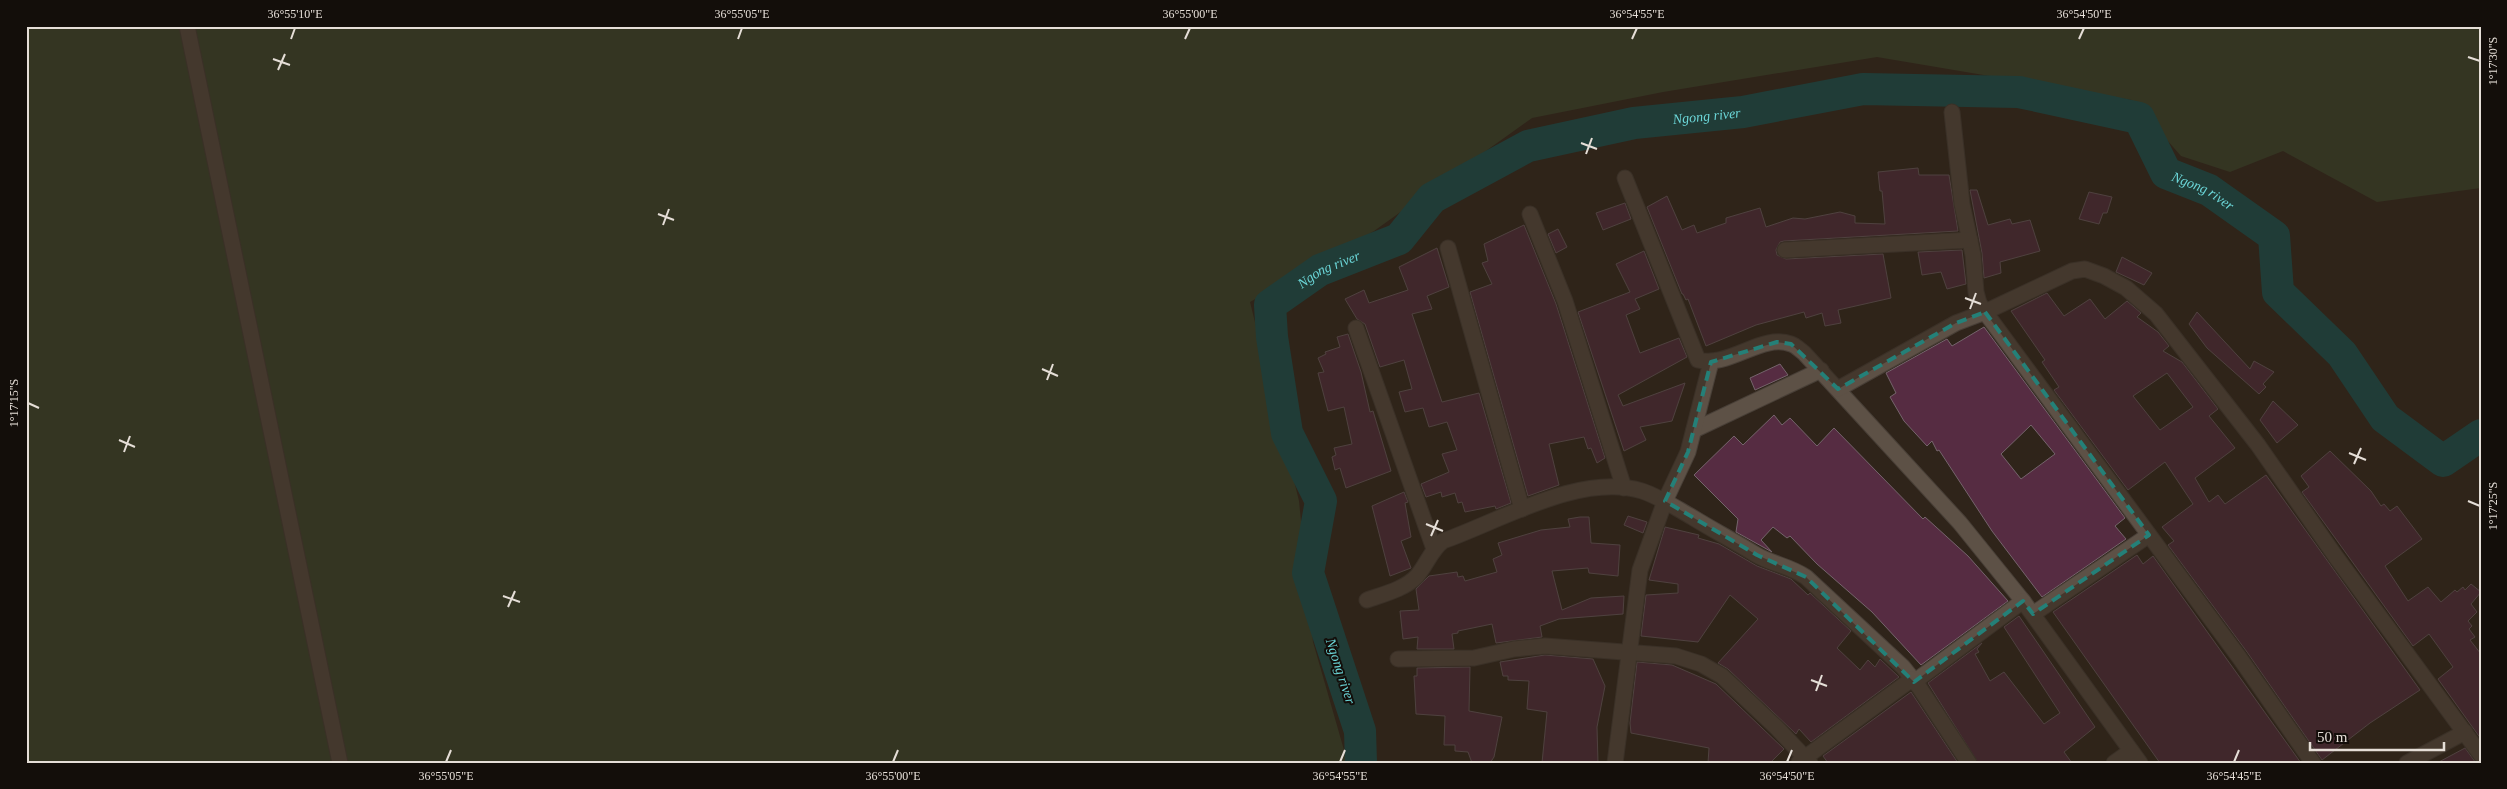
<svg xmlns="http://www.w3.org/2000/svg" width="2507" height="789" font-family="'Times New Roman',serif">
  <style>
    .green { fill: #3b492d }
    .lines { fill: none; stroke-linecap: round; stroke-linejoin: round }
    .river { stroke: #0e5a5c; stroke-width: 32 }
    .building { fill: #562c42; stroke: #75646c; fill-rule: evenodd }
    .minor-casing { stroke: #483f37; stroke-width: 17 }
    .minor { stroke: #5d5146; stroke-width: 15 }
    .marked { fill: none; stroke: #248078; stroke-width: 4; stroke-dasharray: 10 6; stroke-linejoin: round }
    .ticks { fill: none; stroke: #e5ded7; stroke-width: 2 }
    .labels { text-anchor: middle; stroke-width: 4; stroke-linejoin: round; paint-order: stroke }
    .water-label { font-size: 14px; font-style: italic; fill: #6bd6d8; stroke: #130e0a }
    .neatline { fill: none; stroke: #e5ded7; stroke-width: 2 }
    .ticks-label { font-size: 12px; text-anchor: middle; fill: #e5ded7 }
  </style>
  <rect width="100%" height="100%" fill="#2f241a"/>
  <polygon class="green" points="26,26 2481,26 2481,188 2377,202 2283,151 2230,172 2181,156 2132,100 1877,57 1663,92 1532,118 1374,231 1250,302 1299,501 1313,642 1346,757 1345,763 26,763"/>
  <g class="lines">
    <path class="river" id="s1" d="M1361,763L1360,731L1308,573L1321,501L1287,433L1272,337L1270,305L1320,270L1399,239L1432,198L1528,146L1634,123L1743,112L1863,89L2019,92L2139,118L2166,173L2209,190L2274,236L2278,292L2342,354L2385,418L2443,461L2481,435"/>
  </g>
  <g class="building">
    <polygon points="1918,168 1919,175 1949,175 1958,231 1784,241 1780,242 1776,250 1777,255 1786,259 1883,254 1891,298 1838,310 1841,323 1825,326 1822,313 1806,318 1804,312 1756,325 1706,346 1688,299 1686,300 1683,294 1682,294 1647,207 1667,196 1682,230 1694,225 1697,233 1726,223 1726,218 1760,208 1766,227 1793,218 1805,219 1840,212 1855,216 1855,223 1885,224 1882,191 1880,191 1878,172"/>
    <polygon points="1970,190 1977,190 1988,225 2010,219 2012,224 2030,220 2040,251 2000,262 2001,273 1984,278 1982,253"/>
    <polygon points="2089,192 2112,197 2107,213 2103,213 2099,224 2079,219"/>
    <polygon points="1625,203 1631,219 1603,230 1596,213"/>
    <polygon points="1524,225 1556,304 1605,458 1597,463 1591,448 1588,449 1584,437 1549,444 1559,485 1528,496 1470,292 1492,284 1482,263 1488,261 1484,244"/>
    <polygon points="1558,229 1567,247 1556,253 1548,234"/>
    <polygon points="1437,248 1449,287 1427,296 1432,309 1412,314 1442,402 1479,393 1511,503 1496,509 1495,506 1465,512 1462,502 1458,503 1455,493 1442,497 1441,492 1426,497 1421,484 1449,472 1442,454 1457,450 1447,422 1429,427 1423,408 1405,412 1399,392 1412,389 1404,360 1380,367 1365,324 1357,319 1345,299 1364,290 1369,303 1408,290 1399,267"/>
    <polygon points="1962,250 1966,284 1947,289 1941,272 1922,275 1918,252"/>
    <polygon points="1644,251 1659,289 1635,299 1640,309 1626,315 1640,353 1679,338 1687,357 1618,395 1623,406 1685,383 1672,421 1640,427 1646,440 1624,451 1578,312 1630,292 1616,264"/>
    <polygon points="2122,257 2152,273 2144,285 2116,272"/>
    <path d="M2047,293L2064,316L2090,299L2105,319L2127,301L2141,313L2137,317L2158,332L2169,346L2163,351L2182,362L2218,409L2209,416L2235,448L2195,478L2209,502L2218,495L2225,504L2266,475L2420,690L2370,723L2322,760L2247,652L2168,545L2174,541L2162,527L2193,504L2165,462L2128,490L2054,390L2059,387L2042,362L2045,360L2011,311ZM2167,373L2193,407L2160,430L2133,396Z"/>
    <polygon points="2197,312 2250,369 2254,361 2274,372 2263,384 2266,387 2259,394 2207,348 2189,324"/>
    <path d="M1984,327L2125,518L2115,526L2126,539L2042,597L1992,531L1939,450L1937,451L1932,441L1927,446L1904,421L1890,397L1896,393L1886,373L1947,339L1952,346ZM2031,425L2055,454L2021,479L2001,454Z"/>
    <polygon points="1348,334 1361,372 1370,412 1373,411 1391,471 1346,488 1340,468 1335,470 1332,457 1336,455 1334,448 1352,444 1344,407 1328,411 1318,373 1324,372 1318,358 1326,354 1325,352 1340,347 1337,337"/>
    <polygon points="1780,364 1788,375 1755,390 1750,378"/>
    <polygon points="2273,401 2298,425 2277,443 2260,420"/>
    <polygon points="1774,415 1782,425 1790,418 1817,446 1834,428 1923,519 1925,517 1968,556 2008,601 1921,665 1872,612 1817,564 1790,536 1787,538 1773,527 1761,540 1772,552 1736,532 1738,519 1694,475 1734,436 1743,445"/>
    <polygon points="2330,451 2371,491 2381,506 2384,504 2390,511 2397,506 2422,539 2385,566 2408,601 2428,587 2441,602 2455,590 2457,592 2463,587 2465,590 2471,584 2481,592 2471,604 2477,612 2468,621 2472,626 2469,629 2475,637 2470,640 2481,654 2481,739 2438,679 2453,667 2429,634 2413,646 2302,492 2309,487 2301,476"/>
    <polygon points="1404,492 1408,502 1405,503 1411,537 1401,541 1411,568 1390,576 1372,506"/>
    <polygon points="1628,516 1647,522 1643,533 1624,525"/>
    <polygon points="1580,517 1589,517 1591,543 1620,545 1618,576 1589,573 1588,568 1552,571 1562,610 1591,598 1624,596 1623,614 1559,619 1540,626 1542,637 1496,643 1492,624 1458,631 1458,633 1452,634 1454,649 1417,649 1418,637 1403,639 1400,611 1419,610 1416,589 1429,576 1457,572 1458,577 1463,576 1465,581 1497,572 1493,559 1502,555 1498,543 1541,530 1570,527 1568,519"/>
    <polygon points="1665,527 1699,535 1698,538 1719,544 1757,566 1791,579 1808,595 1810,593 1851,631 1837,648 1860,670 1868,660 1875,667 1880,659 1899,677 1811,742 1799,729 1796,734 1728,669 1718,663 1758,619 1730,595 1698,642 1641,636 1646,595 1678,593 1678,584 1649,580"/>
    <polygon points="2137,555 2143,564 2153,556 2301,763 2160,763 2053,612"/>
    <polygon points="2019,616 2095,727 2064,752 2072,763 1978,763 1928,683 1982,643 1977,649 1979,652 1975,654 1990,681 2004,672 2044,724 2060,713 2004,627"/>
    <polygon points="1545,655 1593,659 1605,686 1597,727 1598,763 1542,763 1547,712 1527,709 1529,681 1508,680 1508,676 1503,676 1500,662"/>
    <polygon points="1637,662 1672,665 1716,684 1784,749 1770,763 1708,763 1709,748 1631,733 1630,723"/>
    <polygon points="1470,667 1469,711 1502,717 1494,757 1490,763 1472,763 1468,752 1455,751 1455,745 1444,745 1445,716 1416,714 1414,676 1417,676 1417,668"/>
    <polygon points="1911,692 1958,763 1828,763 1823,756"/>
    <polygon points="2465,748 2476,763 2437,763"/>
  </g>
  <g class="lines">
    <g class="minor-casing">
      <g id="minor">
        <polyline points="187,26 340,763"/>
        <polyline points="1952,112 1962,204 1973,255 1976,292 1979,303 1985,312 2072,271 2085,269 2104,276 2126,288 2156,314 2258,445 2336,557 2481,755"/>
        <path d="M1625,178L1698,360C1729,368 1762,333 1791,344C1795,345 1800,350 1804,353L1960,523L2023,601L2140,763"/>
        <polyline points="1530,214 1565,301 1624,488"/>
        <polyline points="1448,248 1522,509"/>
        <polyline points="1785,250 1970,240"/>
        <polyline points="1356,328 1434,549"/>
        <polyline points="1838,389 1956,323 1985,312 2239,657 2313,763"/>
        <polyline points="1694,430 1821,370"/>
        <path d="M1367,600C1384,594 1405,589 1417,576C1427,564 1431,550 1443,541C1500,521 1581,472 1642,491C1660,497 1676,508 1692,517C1713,530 1734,541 1755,554C1771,564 1788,565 1806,577L1903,667L1919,687L1969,763"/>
        <polyline points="2033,614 2149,535"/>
        <polyline points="1398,659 1474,658 1514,649 1545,646 1676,656 1701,664 1722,676 1776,727 1810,763"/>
        <polyline points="1914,682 2023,601"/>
        <polyline points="1799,762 1912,679"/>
        <polyline points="1615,763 1640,570 1665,501 1688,452 1711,362"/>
        <polyline points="2114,763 2131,751"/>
        <polyline points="2407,763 2465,732"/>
      </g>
    </g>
    <use href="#minor" class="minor"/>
  </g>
  <path d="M0 0H2507V789H0ZM1985,312L2149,535L2033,614L2023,601L1914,682L1806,577L1757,555L1665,501L1688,452L1711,362L1777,342L1791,344L1838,389L1956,323Z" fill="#2f241a" fill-opacity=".55" fill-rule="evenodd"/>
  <path class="marked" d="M1985,312L2149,535L2033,614L2023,601L1914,682L1806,577L1757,555L1665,501L1688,452L1711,362L1777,342L1791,344L1838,389L1956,323Z"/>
  <path class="ticks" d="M291,39L295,28M738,39L742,28M1185,39L1190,28M1632,39L1637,28M2079,39L2084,28M2468,57L2480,61M273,59L290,65M278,70L285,54M1581,143L1597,149M1586,154L1592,138M658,214L674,220M663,225L669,209M1965,298L1981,304M1970,309L1976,293M1042,369L1058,376M1047,380L1053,364M28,403L39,408M119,440L135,447M124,452L130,436M2349,453L2366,460M2354,464L2361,448M2468,501L2480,506M1426,524L1443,531M1431,536L1438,520M503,596L520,602M508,607L515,591M1811,680L1827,686M1816,691L1822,675M446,762L451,750M893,762L898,750M1340,762L1345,750M1787,762L1792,750M2234,762L2239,750"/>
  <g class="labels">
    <g class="water-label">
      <text dy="5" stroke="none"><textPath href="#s1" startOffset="966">Ngong river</textPath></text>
      <text dy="5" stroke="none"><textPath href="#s1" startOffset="1506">Ngong river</textPath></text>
      <text dy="5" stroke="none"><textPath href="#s1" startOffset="546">Ngong river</textPath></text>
      <text transform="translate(1341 671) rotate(72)" y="5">Ngong river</text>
    </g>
  </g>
  <rect width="2507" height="789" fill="none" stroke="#130e0a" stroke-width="55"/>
  <path d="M2310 742v8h134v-8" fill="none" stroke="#e5ded7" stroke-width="2.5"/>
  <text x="2317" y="742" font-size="15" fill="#e5ded7" stroke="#130e0a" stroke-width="4" paint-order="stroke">50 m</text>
  <rect x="28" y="28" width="2452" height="734" class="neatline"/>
  <g class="ticks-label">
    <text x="295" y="18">36°55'10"E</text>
    <text x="742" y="18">36°55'05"E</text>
    <text x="1190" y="18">36°55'00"E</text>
    <text x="1637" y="18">36°54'55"E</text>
    <text x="2084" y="18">36°54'50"E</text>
    <text transform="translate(2493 61) rotate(-90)" y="4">1°17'30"S</text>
    <text transform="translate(14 403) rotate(-90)" y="4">1°17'15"S</text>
    <text transform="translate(2493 506) rotate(-90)" y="4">1°17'25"S</text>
    <text x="446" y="780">36°55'05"E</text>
    <text x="893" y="780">36°55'00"E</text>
    <text x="1340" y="780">36°54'55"E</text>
    <text x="1787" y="780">36°54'50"E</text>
    <text x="2234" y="780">36°54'45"E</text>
  </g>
</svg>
